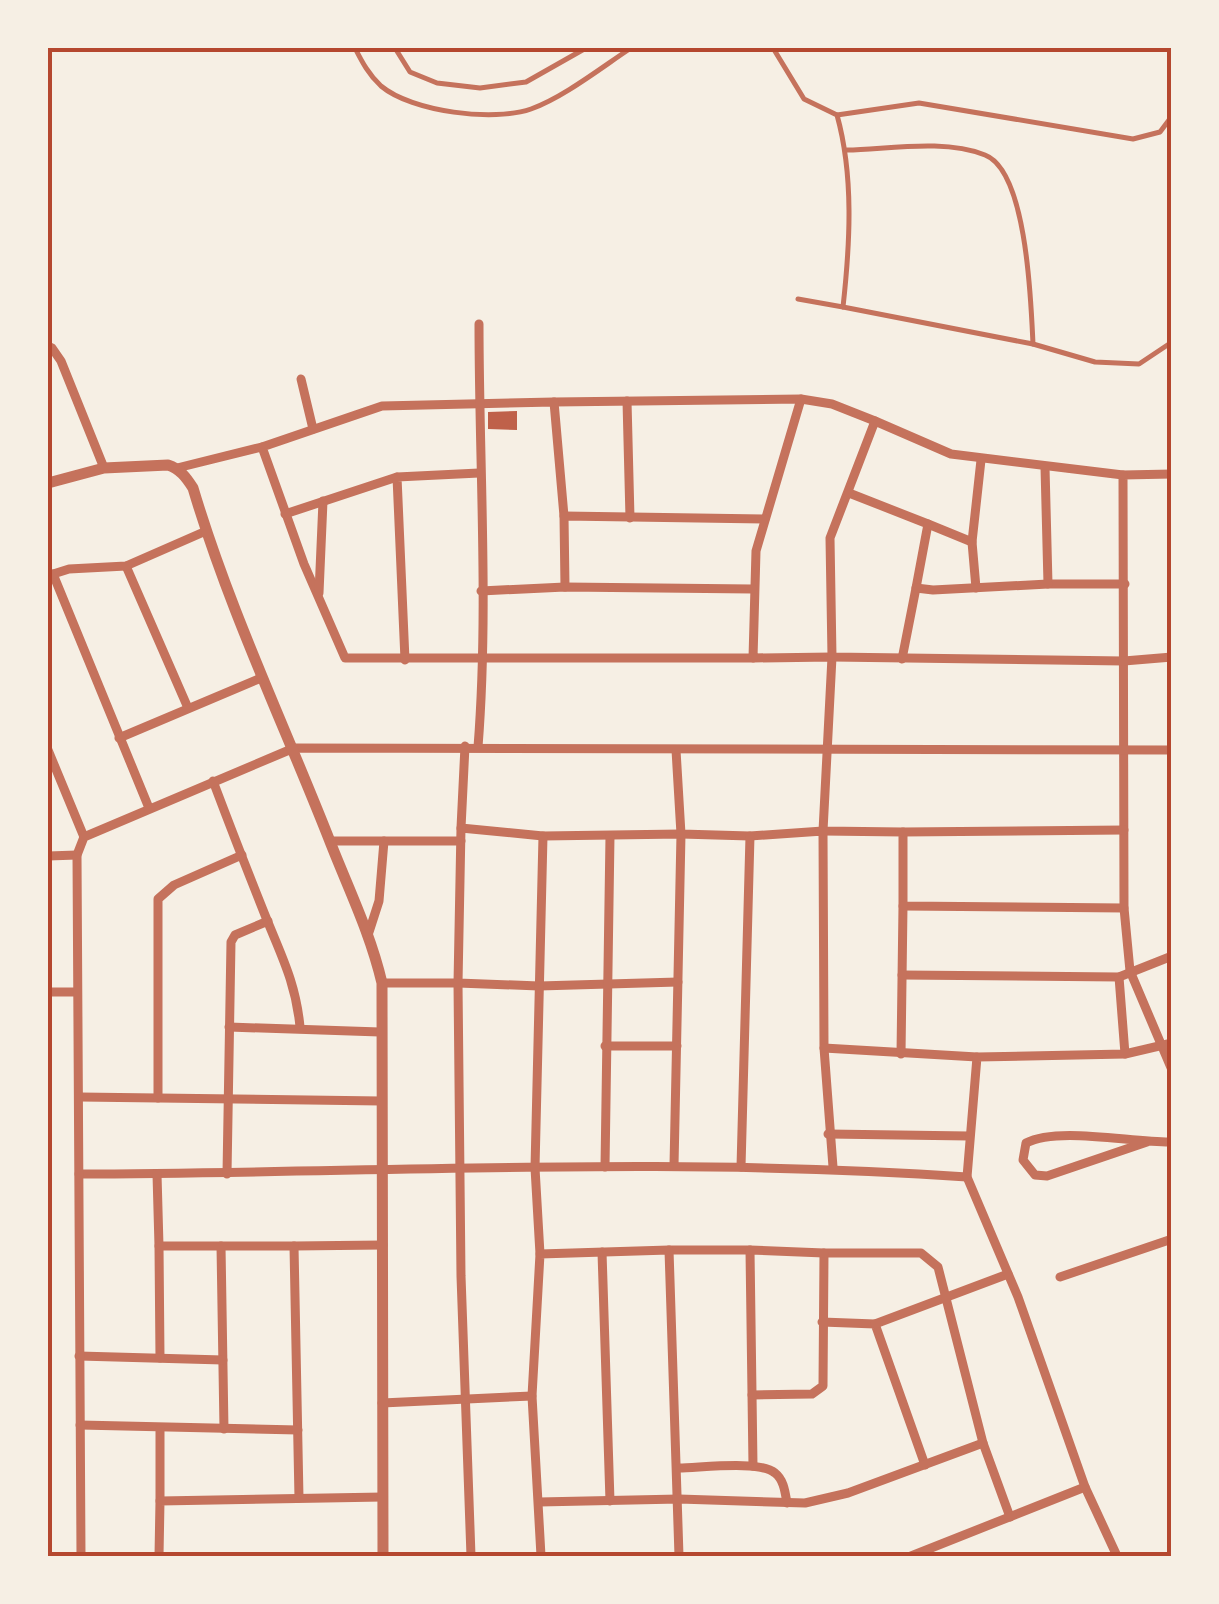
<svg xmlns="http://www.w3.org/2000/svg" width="1219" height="1604" font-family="Overpass,sans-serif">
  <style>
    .building { fill: #bf614a }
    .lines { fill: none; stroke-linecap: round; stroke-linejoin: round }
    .service { stroke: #c5725c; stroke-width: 5 }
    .minor { stroke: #c5725c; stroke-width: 9 }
    .tertiary { stroke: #c5725c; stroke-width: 11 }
    .neatline { fill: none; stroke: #b5482f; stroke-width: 4 }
  </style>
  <rect width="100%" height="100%" fill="#f6efe4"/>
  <polygon class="building" points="517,411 517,430 488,429 488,412"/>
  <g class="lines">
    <g class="service">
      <path d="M355,48C362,62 369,75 381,86C412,112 494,122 531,109C564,97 602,67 631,48"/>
      <polyline points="395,48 410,72 437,83 480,88 526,82 586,48"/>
      <path d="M773,48L804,99L837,115C854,176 850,244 843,307L1033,344C1031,303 1027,171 985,155C944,139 890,149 847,150"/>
      <polyline points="837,115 919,103 1133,139 1160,132 1172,116"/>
      <polyline points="798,299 843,307"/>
      <polyline points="1033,344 1095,362 1139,364 1172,342"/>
    </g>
    <g class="minor">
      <polyline points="48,346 52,348 61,361 104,468"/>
      <polyline points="301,379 313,429"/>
      <polyline points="801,399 756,551 753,658 832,657 823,831 903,832 903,906 1124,908"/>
      <polyline points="627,401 630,518"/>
      <polyline points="554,402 801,399 832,404 875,421"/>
      <polyline points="1045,467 1048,584 1125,584"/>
      <polyline points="177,468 262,447"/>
      <polyline points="1172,474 1123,475 1124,908 1130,971 1172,1070"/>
      <polyline points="1123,475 951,454 875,421 830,538 832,657 1124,661 1172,657"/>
      <polyline points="849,493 928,524 916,588"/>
      <polyline points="285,514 397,477"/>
      <polyline points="564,516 554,402 382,406 262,447 304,564 345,658 753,658"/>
      <polyline points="928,524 972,542 981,460"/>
      <polyline points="972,542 976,588"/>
      <polyline points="126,566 188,708"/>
      <polyline points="53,574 149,808"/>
      <polyline points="50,575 69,569 126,566 206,531"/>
      <polyline points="565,587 564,516 765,519"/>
      <polyline points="481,591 565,587 752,589"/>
      <polyline points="319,593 323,501"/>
      <polyline points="902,659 916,588 933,590 1048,584"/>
      <polyline points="405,660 397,477 479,473"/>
      <polyline points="119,738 261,678"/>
      <polyline points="465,746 461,828 543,836 681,834 674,1166"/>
      <path d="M478,747C489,607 479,465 479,324"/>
      <polyline points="48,750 84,837"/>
      <polyline points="676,750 681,834 750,836 823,831 824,1048 833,1167"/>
      <path d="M213,781C230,826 247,870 265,915C281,955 296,983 300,1027"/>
      <polyline points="461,828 458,983 539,986 678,982"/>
      <polyline points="903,832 1124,830"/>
      <polyline points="330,841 461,841"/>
      <polyline points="48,856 77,855"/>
      <polyline points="369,932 379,901 384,841"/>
      <polyline points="902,975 1119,977 1172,956"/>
      <polyline points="1119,977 1125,1054"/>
      <polyline points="382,983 458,983 461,1276 471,1556"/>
      <polyline points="48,992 76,992"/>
      <polyline points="229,1027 380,1032"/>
      <polyline points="605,1046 677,1046"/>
      <polyline points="824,1048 977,1057"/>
      <polyline points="901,1054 903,906"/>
      <polyline points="80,1097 381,1101"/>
      <polyline points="158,1098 158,899 174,885 242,855"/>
      <polyline points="828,1134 969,1136"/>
      <path d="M1147,1142L1047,1176L1035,1175L1023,1160L1026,1143C1058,1126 1133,1143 1172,1142"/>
      <polyline points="605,1167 610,836"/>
      <polyline points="741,1167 750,836"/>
      <path d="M79,1174C375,1173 672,1156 967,1177"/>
      <polyline points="157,1174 159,1246"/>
      <polyline points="227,1174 231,942 235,935 268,921"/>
      <polyline points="221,1246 224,1429"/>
      <polyline points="294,1246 383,1245"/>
      <polyline points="669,1250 750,1250"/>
      <polyline points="602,1252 610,1501"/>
      <polyline points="540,1254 535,1168 543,836"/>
      <polyline points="1060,1277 1172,1239"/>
      <polyline points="822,1322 875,1324 925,1465"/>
      <polyline points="875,1324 1008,1274"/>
      <polyline points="79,1356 223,1360"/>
      <polyline points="160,1358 159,1246 294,1246 299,1498"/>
      <polyline points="752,1395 812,1394 823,1386 824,1253 921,1253 938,1267 983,1443 1010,1517"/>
      <polyline points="382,1403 532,1396"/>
      <polyline points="80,1425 298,1430"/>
      <polyline points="753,1466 750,1250 824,1253"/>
      <path d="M679,1468C700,1468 760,1460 775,1473C784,1480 785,1492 787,1503"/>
      <polyline points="160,1501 160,1429"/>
      <polyline points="539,1502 679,1499 805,1503 848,1493 983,1443"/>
      <polyline points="81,1556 77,855 84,837 294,748 1172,750"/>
      <polyline points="159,1556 160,1501 383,1497"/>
      <polyline points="541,1556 532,1396 540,1254 669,1250 679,1556"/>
      <polyline points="911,1556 1085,1487"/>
      <polyline points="1117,1556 1085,1487 1018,1297 967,1177 977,1057 1125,1054 1172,1043"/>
    </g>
    <path class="tertiary" d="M48,483L104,468L168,465C180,469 186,477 193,488C229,609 283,722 329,839C348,888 370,932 382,983L383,1556"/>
  </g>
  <rect width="1219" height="1604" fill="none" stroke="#f6efe4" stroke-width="100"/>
  <rect x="50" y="50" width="1119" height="1504" class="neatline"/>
</svg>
